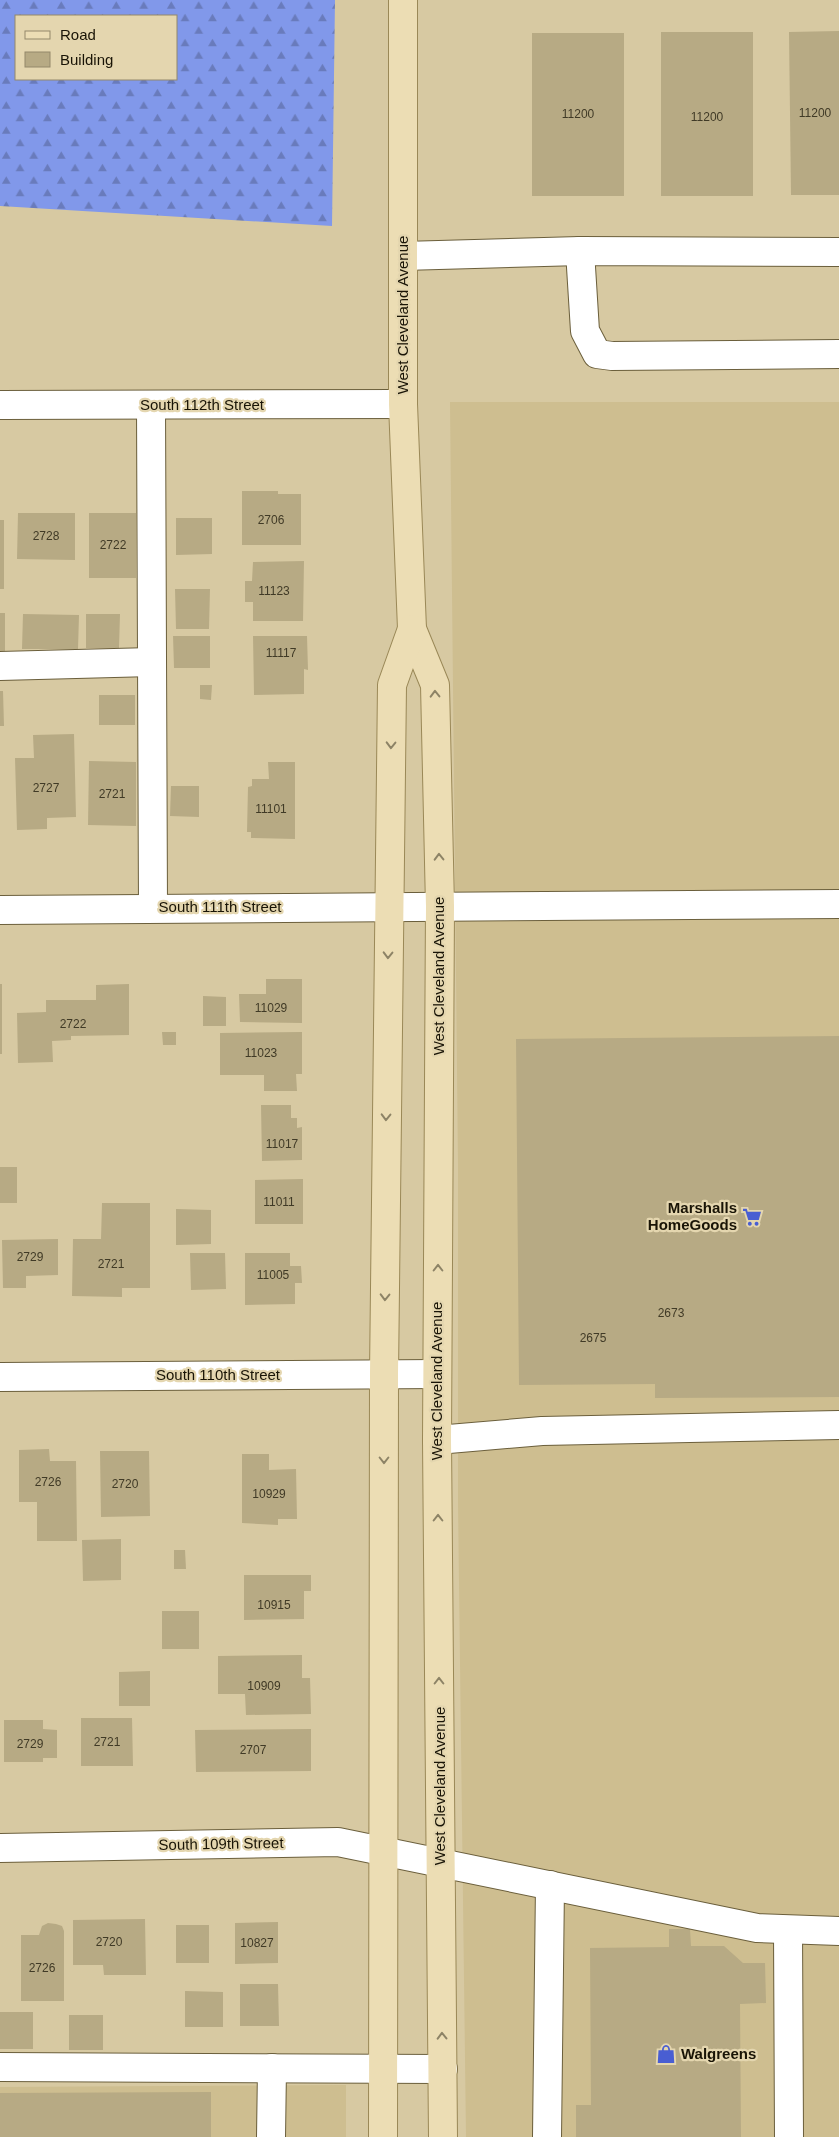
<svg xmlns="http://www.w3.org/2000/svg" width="839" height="2137" font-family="Arial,sans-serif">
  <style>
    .built { fill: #cebe90 }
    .forest { fill: url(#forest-firs); fill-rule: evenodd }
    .building { fill: #b7aa84 }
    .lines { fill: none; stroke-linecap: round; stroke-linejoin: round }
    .minor-casing { stroke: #6b5f3c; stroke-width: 30 }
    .major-casing { stroke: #9a8857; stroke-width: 30 }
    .minor { stroke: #fff; stroke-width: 28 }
    .major { stroke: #ecddb4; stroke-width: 28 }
    .oneway { stroke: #8d8366 }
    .labels { text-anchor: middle; stroke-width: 4.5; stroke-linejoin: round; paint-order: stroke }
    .number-label { font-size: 12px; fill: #403a26 }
    .street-label { font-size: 15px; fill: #191406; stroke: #e4d6af }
    .poi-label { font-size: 15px; font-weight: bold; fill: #191406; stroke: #e4d6af; text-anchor: end }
  </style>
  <defs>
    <pattern id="forest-firs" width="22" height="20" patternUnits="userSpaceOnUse" patternTransform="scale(1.25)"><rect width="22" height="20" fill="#8198ea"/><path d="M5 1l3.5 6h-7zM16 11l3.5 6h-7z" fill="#697bbc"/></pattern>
  </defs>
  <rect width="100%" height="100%" fill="#d7c9a2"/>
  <g class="built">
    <polygon points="450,402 839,402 839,2137 466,2137 458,1503 458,1164"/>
    <polygon points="346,2085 346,2137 0,2137 0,2087"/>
  </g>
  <path class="forest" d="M0,0H335L332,226L0,206ZM16,16H176V79H16Z"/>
  <g class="building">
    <polygon points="839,31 839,195 791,195 789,32"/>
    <rect x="661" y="32" width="92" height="164"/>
    <rect x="532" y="33" width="92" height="163"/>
    <polygon points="242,491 278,491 278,494 301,494 301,545 242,545"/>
    <polygon points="18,513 75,513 75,560 17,559"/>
    <rect x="89" y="513" width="47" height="65"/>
    <polygon points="176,518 212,518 212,554 176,555"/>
    <rect x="0" y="520" width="4" height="69"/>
    <polygon points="304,561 303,621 253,621 253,602 245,602 245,581 252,581 253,562"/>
    <polygon points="175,589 210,589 209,629 176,629"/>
    <rect x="0" y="613" width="5" height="39"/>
    <polygon points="23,614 79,615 78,649 22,649"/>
    <polygon points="86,614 120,614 119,648 86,648"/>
    <polygon points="173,636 210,636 210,668 174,668"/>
    <polygon points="253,636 307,636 308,670 304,669 304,694 254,695"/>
    <polygon points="200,685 212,685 211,700 200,699"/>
    <polygon points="0,691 3,691 4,726 0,726"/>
    <rect x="99" y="695" width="36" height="30"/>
    <polygon points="74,734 76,817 47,818 47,829 17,830 15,758 34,758 33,735"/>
    <polygon points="89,761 136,762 136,826 88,825"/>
    <polygon points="268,762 295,762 295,839 251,838 251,832 247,832 248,787 252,786 252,779 269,779"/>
    <polygon points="171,786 199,786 199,817 170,816"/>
    <polygon points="266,979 302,979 302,1023 240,1022 239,994 266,994"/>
    <rect x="0" y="984" width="2" height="70"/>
    <polygon points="129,984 129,1035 71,1036 71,1040 52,1041 53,1062 18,1063 17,1013 46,1012 46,1000 96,1000 96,985"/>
    <polygon points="203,996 226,997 226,1026 203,1026"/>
    <polygon points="162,1032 176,1032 176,1045 163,1045"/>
    <polygon points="302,1032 302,1074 296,1074 297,1091 264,1091 264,1075 220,1075 220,1033"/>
    <polygon points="839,1036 839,1397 655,1398 655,1384 519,1385 516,1039"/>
    <polygon points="261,1105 291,1105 291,1118 297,1118 297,1128 302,1127 302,1160 262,1161"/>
    <rect x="0" y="1167" width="17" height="36"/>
    <polygon points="303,1179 303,1224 255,1224 255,1180"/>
    <polygon points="102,1203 150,1203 150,1288 122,1288 122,1297 72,1296 73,1239 101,1239"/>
    <polygon points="176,1209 211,1210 211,1244 176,1245"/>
    <polygon points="58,1239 58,1275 26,1276 26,1288 3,1288 2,1240"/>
    <polygon points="190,1253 225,1253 226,1289 191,1290"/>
    <polygon points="245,1253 290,1253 290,1266 301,1266 302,1283 295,1283 295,1304 245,1305"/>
    <polygon points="49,1449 50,1461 76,1461 77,1541 37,1541 37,1502 19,1502 19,1450"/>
    <polygon points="100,1451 149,1451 150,1516 101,1517"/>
    <polygon points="242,1454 269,1454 269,1470 296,1469 297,1519 278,1519 278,1525 242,1523"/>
    <polygon points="121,1539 121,1580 83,1581 82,1540"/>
    <polygon points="174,1550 185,1550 186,1569 174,1569"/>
    <polygon points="244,1575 311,1575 311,1591 304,1591 304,1619 244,1620"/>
    <rect x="162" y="1611" width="37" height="38"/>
    <polygon points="302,1655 302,1678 310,1678 311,1714 246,1715 245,1694 218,1694 218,1656"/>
    <polygon points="150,1671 150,1706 119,1706 119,1672"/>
    <polygon points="81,1718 132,1718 133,1766 81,1766"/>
    <polygon points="4,1720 43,1720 43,1729 57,1730 57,1758 43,1758 43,1762 4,1762"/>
    <polygon points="311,1729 311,1771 196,1772 195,1730"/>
    <polygon points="145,1919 146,1975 104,1975 103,1965 73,1965 73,1920"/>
    <polygon points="278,1922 278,1963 235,1964 235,1923"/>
    <polygon points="48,1923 56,1924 62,1926 64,1931 64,2001 21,2001 21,1935 39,1935 42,1926"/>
    <rect x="176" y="1925" width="33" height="38"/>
    <polygon points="669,1929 690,1929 691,1946 724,1946 743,1963 765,1963 766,2003 740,2004 741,2137 576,2137 576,2105 591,2105 590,1948 669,1947"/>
    <polygon points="240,1984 278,1984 279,2026 240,2026"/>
    <polygon points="185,1991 223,1992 223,2027 185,2027"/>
    <rect x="0" y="2012" width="33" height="37"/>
    <rect x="69" y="2015" width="34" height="35"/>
    <polygon points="211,2092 211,2137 0,2137 0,2093"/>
  </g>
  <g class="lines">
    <g class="minor-casing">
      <g id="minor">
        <polyline points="580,251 585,331 597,354 612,356 839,354"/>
        <polyline points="403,256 580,251 839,252"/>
        <polyline points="0,405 403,404"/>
        <polyline points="151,405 153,908"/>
        <polyline points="0,666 152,662"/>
        <polyline points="0,910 839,904"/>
        <polyline points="0,1377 437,1374"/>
        <polyline points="437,1440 542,1431 839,1425"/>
        <polyline points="0,1848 338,1842 757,1928 839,1931"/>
        <polyline points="788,1930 789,2137"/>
        <polyline points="0,2067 443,2069"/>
        <polyline points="271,2137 272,2068"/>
        <polyline points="547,2137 550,1885"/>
      </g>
    </g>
    <g class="major-casing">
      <g id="major">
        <polyline points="403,0 403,404 412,629 435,685 440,906 437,1440 443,2137"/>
        <polyline points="383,2137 384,1374 392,685 412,629"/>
      </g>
    </g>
    <use href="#minor" class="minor"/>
    <use href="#major" class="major"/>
  </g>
  <defs><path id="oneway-chevron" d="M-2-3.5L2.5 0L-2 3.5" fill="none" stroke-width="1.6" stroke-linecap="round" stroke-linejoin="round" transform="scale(1.25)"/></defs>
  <g class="oneway">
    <use href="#oneway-chevron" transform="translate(435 694) rotate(-91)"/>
    <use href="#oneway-chevron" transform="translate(391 745) rotate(91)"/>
    <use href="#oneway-chevron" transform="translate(439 857) rotate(-91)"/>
    <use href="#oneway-chevron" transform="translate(388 955) rotate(91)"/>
    <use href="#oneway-chevron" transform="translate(386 1117) rotate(91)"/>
    <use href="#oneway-chevron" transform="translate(438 1268) rotate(-90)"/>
    <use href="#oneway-chevron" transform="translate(385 1297) rotate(91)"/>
    <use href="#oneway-chevron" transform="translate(384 1460) rotate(90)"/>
    <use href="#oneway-chevron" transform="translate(438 1518) rotate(-90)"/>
    <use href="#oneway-chevron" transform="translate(439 1681) rotate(-90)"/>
    <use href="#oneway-chevron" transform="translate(442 2036) rotate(-91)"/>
  </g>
  <defs>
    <g id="supermarket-bare" transform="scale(1.5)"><path d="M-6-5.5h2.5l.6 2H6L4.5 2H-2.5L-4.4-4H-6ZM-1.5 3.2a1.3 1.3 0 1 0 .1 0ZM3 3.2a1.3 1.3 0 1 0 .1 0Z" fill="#495ed2" stroke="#e4d6af" stroke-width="2.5" paint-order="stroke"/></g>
    <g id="shop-bare" transform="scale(1.5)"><path d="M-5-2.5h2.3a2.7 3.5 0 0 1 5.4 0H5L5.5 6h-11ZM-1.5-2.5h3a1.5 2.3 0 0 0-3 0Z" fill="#495ed2" stroke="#e4d6af" stroke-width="2.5" paint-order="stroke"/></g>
  </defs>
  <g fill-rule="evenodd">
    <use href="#supermarket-bare" x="752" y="1217"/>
    <use href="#shop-bare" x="666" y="2054"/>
  </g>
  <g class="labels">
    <g class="number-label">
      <text x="815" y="117">11200</text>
      <text x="578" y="118">11200</text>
      <text x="707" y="121">11200</text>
      <text x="271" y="524">2706</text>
      <text x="46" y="540">2728</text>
      <text x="113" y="549">2722</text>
      <text x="274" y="595">11123</text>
      <text x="281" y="657">11117</text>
      <text x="46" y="792">2727</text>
      <text x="112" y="798">2721</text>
      <text x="271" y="813">11101</text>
      <text x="271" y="1012">11029</text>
      <text x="73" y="1028">2722</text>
      <text x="261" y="1057">11023</text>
      <text x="282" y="1148">11017</text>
      <text x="279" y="1206">11011</text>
      <text x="30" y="1261">2729</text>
      <text x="111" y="1268">2721</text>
      <text x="273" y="1279">11005</text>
      <text x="671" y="1317">2673</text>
      <text x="593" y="1342">2675</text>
      <text x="48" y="1486">2726</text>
      <text x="125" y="1488">2720</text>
      <text x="269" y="1498">10929</text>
      <text x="274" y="1609">10915</text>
      <text x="264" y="1690">10909</text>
      <text x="107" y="1746">2721</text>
      <text x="30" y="1748">2729</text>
      <text x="253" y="1754">2707</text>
      <text x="109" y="1946">2720</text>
      <text x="257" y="1947">10827</text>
      <text x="42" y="1972">2726</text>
    </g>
    <g class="street-label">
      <text transform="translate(403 315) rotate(-90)" y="5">West Cleveland Avenue</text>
      <text x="202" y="410">South 112th Street</text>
      <text x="220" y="912">South 111th Street</text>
      <text transform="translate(439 976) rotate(-90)" y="5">West Cleveland Avenue</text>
      <text x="218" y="1380">South 110th Street</text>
      <text transform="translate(437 1381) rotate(-90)" y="5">West Cleveland Avenue</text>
      <text transform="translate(440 1786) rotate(-90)" y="5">West Cleveland Avenue</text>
      <text transform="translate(221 1844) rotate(-1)" y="5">South 109th Street</text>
    </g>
    <g class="poi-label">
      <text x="737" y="1213">Marshalls<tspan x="737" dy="17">HomeGoods</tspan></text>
      <text x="681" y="2059" text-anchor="start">Walgreens</text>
    </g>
  </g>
  <rect x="15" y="15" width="162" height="65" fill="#e4d6af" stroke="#93886b"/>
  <rect x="25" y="31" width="25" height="8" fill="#ecddb4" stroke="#93886b"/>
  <text x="60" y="40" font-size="15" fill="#191406">Road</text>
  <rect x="25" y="52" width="25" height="15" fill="#b7aa84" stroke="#93886b"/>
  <text x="60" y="65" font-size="15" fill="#191406">Building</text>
</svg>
